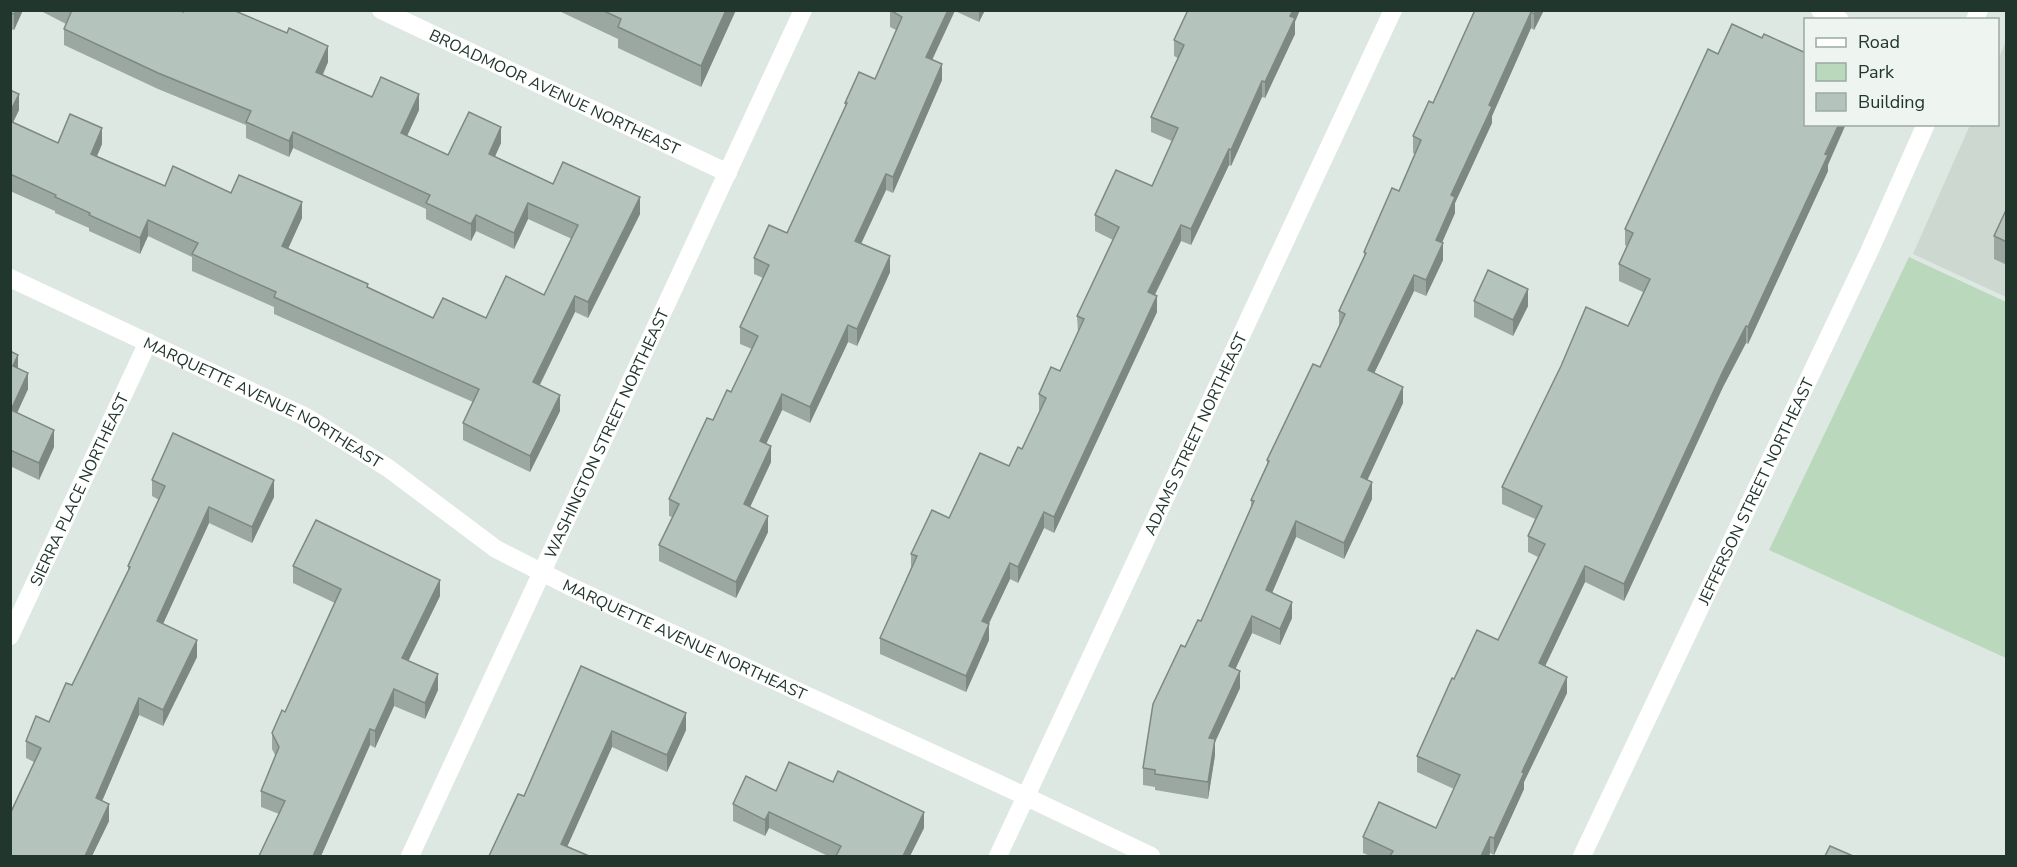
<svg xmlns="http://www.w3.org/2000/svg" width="2017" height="867" font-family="'Nunito Sans',sans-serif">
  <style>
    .built { fill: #cdd8d1 }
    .green { fill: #b9d8bc }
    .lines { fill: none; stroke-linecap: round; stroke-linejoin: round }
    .minor { stroke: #fff; stroke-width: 18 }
    .tertiary { stroke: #fff; stroke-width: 18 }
    .wall { fill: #9ba8a1 }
    .shaded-wall { fill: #7e8883 }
    .building { fill: #b4c3bb; stroke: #7e8883; stroke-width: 1.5 }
    .labels { text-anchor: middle; stroke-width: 6; stroke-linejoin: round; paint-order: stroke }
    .street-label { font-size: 16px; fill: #21362d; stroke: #eef5f1 }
  </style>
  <rect width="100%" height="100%" fill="#dee8e2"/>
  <polygon class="built" points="2006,40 2006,297 1913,254 1970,125 1998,124 1998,61"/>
  <polygon class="green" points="1909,257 2006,302 2006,658 1769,550"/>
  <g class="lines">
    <g class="minor">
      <path id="s1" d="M381,10L728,173"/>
      <polyline points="1820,10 1840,20"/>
      <polyline points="1975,20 1979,10"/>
      <path id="s2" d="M10,278L306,417L388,468L496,549L569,586L995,782L1151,856"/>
      <path id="s3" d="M10,636L148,342"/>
      <path id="s4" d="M998,856L1393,10"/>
      <path id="s5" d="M1582,856L1869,252L1926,124"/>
    </g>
    <path class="tertiary" id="s6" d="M410,856L803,10"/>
  </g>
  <g class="wall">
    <polygon points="10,10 23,10 14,30 10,29"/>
    <polygon points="39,10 181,10 328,62 323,75 372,97 419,110 407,136 448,155 501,143 495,156 553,184 640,214 588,318 575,312 540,385 560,411 530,472 463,440 463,423 473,402 274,314 274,307 192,271 192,257 148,236 140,254 89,231 89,228 55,213 55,211 10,191 10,90 19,110 13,123 58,143 102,144 97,156 165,186 231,193 302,218 288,249 433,318 486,318 544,295 572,239 528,219 514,249 476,231 471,241 426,219 426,209 293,148 289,157 246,138 246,125 158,89 64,45 64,29 66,24"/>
    <polygon points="557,10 736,10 701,87 618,48 618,39"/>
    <polygon points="890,10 985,10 979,22 955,11 932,60 942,80 893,193 886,190 861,243 890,272 857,346 848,342 810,423 782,410 766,444 771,462 750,507 768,532 736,598 659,561 659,545 672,517 669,516 669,499 713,420 731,392 752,349 740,344 740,327 763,278 754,274 754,258 787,233 845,107 845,103 875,79 896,30 890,27"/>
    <polygon points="1475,10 1544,10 1534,30 1531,28 1492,116 1492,123 1455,203 1455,213 1442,243 1443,260 1426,296 1414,291 1374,373 1403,403 1367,480 1372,499 1344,559 1296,537 1272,593 1292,618 1280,645 1252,633 1235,669 1240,688 1215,742 1215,755 1208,799 1155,790 1155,787 1143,785 1143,768 1185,647 1201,621 1251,509 1251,500 1267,464 1267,460 1320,367 1339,326 1339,311 1364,257 1364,252 1399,191 1415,154 1413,153 1413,136 1433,103"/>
    <polygon points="1295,22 1295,34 1265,98 1262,97 1231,166 1229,165 1191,245 1181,241 1155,295 1157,312 1054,533 1044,528 1018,583 1010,579 989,624 989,640 966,692 880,654 880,638 911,568 911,554 949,518 1009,466 1022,449 1040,411 1039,410 1039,394 1060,371 1078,332 1077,316 1113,240 1095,231 1095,215 1152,186 1172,141 1151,132 1151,117 1178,58 1174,56 1174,40"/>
    <polygon points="1828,165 1828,171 1748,344 1746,343 1723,387 1624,601 1585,582 1545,666 1567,693 1524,782 1524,789 1494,855 1490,853 1489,856 1370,856 1363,853 1363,837 1436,828 1454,789 1417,772 1417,756 1454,679 1498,640 1538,557 1528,552 1528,536 1535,519 1502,504 1502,487 1628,326 1643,292 1619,281 1619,264 1627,246 1625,245 1625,229"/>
    <polygon points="2007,208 2007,265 1994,259 1994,236"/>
    <polygon points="1474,301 1528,306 1513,336 1474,317"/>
    <polygon points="10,351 28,389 17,413 54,447 39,480 10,466"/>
    <polygon points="152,480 274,497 252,543 209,523 163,624 197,657 163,726 139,715 102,801 109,821 92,856 10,856 34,762 26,758 26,741 49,722 72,685 128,571 128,566 159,500 152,496"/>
    <polygon points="293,566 440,596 408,661 438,690 425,719 394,706 375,748 370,745 321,856 259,856 279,814 261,807 261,791 276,757 272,749 272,733 285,712 335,603 293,583"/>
    <polygon points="581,666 686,730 667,772 612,747 567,847 489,856 524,796"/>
    <polygon points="776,791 924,828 910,856 828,856 769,828 765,836 733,821 733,804"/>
  </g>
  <g class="shaded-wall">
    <polygon points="16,10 23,10 14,30 14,14"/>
    <polygon points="726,10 736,10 701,87 701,66"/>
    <polygon points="948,10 955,10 926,73 926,57"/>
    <polygon points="979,10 985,10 979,22"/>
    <polygon points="1293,10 1300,10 1295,22 1295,34 1265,98 1265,82"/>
    <polygon points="1536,10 1544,10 1534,30 1534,14"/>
    <polygon points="1531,12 1531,28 1492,116 1492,123 1455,203 1455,213 1436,256 1436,240 1451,195 1489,105"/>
    <polygon points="328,46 328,62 316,88 316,72"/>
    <polygon points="942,64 942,80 893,193 893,177"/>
    <polygon points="1262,81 1262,97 1231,166 1231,150"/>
    <polygon points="19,94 19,110 10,128 10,112"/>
    <polygon points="419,94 419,110 401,149 401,133"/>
    <polygon points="1839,124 1846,124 1828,165 1828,171 1748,344 1748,327"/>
    <polygon points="501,127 501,143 489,170 489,154"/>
    <polygon points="102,128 102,144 91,170 91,154"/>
    <polygon points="293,132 293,148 289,157 289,141"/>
    <polygon points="1229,149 1229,165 1191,245 1191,229"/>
    <polygon points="886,174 886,190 855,257 855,241"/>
    <polygon points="640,197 640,214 588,318 588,302"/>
    <polygon points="302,202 302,218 282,262 282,246"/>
    <polygon points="528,203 528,219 514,249 514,233"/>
    <polygon points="476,215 476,231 471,241 471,224"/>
    <polygon points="148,220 148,236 140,254 140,238"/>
    <polygon points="1181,225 1181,241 1148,308 1148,292"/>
    <polygon points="1443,243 1443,260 1426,296 1426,280"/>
    <polygon points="890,256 890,272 857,346 857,329"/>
    <polygon points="1414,275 1414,291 1368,386 1368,370"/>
    <polygon points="1528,289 1528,306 1513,336 1513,320"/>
    <polygon points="575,296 575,312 533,398 533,382"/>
    <polygon points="1157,296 1157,312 1054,533 1054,517"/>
    <polygon points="848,325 848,342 810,423 810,407"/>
    <polygon points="1746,326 1746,343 1723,387 1624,601 1624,584 1723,371"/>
    <polygon points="18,355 18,371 13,366"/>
    <polygon points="28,373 28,389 11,426 11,410"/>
    <polygon points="1403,387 1403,403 1361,494 1361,477"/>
    <polygon points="782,394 782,410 760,457 760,441"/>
    <polygon points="560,395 560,411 530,472 530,456"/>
    <polygon points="54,430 54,447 39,480 39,463"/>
    <polygon points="771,446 771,462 744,520 744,504"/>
    <polygon points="274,480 274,497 252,543 252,527"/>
    <polygon points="1372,482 1372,499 1344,559 1344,543"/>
    <polygon points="209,507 209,523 157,637 157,621"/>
    <polygon points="1044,512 1044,528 1018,583 1018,567"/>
    <polygon points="768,516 768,532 736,598 736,582"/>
    <polygon points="1296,521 1296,537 1266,607 1266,590"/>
    <polygon points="1010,563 1010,579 982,637 982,621"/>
    <polygon points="1585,566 1585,582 1539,679 1539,663"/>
    <polygon points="440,580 440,596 402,674 402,658"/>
    <polygon points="1292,602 1292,618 1280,645 1280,629"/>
    <polygon points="1252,616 1252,633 1229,683 1229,666"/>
    <polygon points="989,624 989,640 966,692 966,676"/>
    <polygon points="197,640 197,657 163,726 163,710"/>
    <polygon points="1240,671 1240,688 1215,742 1215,755 1208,799 1209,738"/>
    <polygon points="438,674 438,690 425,719 425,703"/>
    <polygon points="1567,677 1567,693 1524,782 1524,789 1494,855 1494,838 1522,772"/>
    <polygon points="394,689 394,706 375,748 375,731"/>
    <polygon points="139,698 139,715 96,815 96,798"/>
    <polygon points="686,713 686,730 667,772 667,755"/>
    <polygon points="370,729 370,745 321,856 313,856"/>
    <polygon points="612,731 612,747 563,856 561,844"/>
    <polygon points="109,804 109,821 92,856 85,856"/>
    <polygon points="769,812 769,828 765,836 765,820"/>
    <polygon points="924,812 924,828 910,856 903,856"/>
    <polygon points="1490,837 1490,853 1489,856 1481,856"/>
  </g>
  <g class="building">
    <polygon points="10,10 16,10 14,14 10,13"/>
    <polygon points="72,10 181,10 183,12 184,10 233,10 287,33 289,28 328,46 316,72 372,97 381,77 419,94 401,133 448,155 469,112 501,127 489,154 553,184 563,162 640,197 588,302 575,296 533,382 560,395 530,456 463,423 479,389 274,297 276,292 192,254 198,243 148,220 140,238 89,215 90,213 55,197 56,195 10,174 10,121 58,143 70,114 102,128 91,154 165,186 173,166 231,193 239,175 302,202 282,246 368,284 367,287 433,318 443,298 486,318 506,276 544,295 578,225 528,203 514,233 476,215 471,224 426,203 430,195 293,132 289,141 246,122 251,111 158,73 64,29"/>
    <polygon points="602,10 726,10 701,66 618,27 621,19"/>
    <polygon points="890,10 948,10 926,57 942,64 893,177 886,174 855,241 890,256 857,329 848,325 810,407 782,394 760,441 771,446 744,504 768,516 736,582 659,545 679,504 669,499 707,418 713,420 727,390 731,392 758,336 740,327 769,265 754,258 769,225 787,233 847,103 845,103 859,72 875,79 902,17"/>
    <polygon points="1188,10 1293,10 1290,16 1295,18 1265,82 1262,81 1231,150 1229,149 1191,229 1181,225 1148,292 1157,296 1054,517 1044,512 1018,567 1010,563 982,621 989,624 966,676 880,638 917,556 911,554 932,510 949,518 980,453 1009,466 1018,447 1022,449 1046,398 1039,394 1051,367 1060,371 1084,319 1077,316 1119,227 1095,215 1116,170 1152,186 1178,128 1151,117 1184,45 1174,40"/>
    <polygon points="1475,10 1536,10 1534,14 1531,12 1489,105 1492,107 1451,195 1455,197 1436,240 1443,243 1426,280 1414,275 1368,370 1403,387 1361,477 1372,482 1344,543 1296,521 1266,590 1292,602 1280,629 1252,616 1229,666 1240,671 1209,738 1215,739 1208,782 1155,774 1155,770 1143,768 1153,704 1181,645 1185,647 1198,620 1201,621 1254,501 1251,500 1269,461 1267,460 1313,364 1320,367 1345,314 1339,311 1366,253 1364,252 1392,188 1399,191 1421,140 1413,136 1429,101 1433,103"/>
    <polygon points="1732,24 1762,38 1764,34 1806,53 1806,124 1839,124 1825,154 1828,155 1748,327 1746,326 1723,371 1624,584 1585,566 1539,663 1567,677 1522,772 1524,773 1494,838 1490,837 1481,856 1390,856 1393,851 1363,837 1379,802 1436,828 1460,775 1417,756 1452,678 1454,679 1477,630 1498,640 1545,544 1528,536 1542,506 1502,487 1561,366 1586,307 1628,326 1650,279 1619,264 1633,233 1625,229 1708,49 1718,54"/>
    <polygon points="10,90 19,94 10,112"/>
    <polygon points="2007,208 2007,242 1994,236"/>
    <polygon points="1488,270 1528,289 1513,320 1474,301"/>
    <polygon points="10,351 18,355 13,366 28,373 11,410 54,430 39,463 10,450"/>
    <polygon points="173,433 274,480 252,527 209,507 157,621 197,640 163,710 139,698 96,798 109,804 85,856 10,856 10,814 41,748 26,741 36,716 49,722 66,683 72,685 130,567 128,566 165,486 152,480"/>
    <polygon points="316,520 440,580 402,658 438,674 425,703 394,689 375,731 370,729 313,856 259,856 285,801 261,791 279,747 272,733 282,710 285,712 341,589 293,566"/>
    <polygon points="581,666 686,713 667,755 612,731 561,844 589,856 489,856 518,794 524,796"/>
    <polygon points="789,762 833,782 838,771 924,812 903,856 836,856 841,846 769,812 765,820 733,804 746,776 776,791"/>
    <polygon points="1830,846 1853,856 1825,856"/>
  </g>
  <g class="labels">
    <g class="street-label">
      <text dy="6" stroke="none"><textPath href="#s1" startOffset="192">BROADMOOR AVENUE NORTHEAST</textPath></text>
      <text dy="6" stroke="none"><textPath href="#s2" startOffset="282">MARQUETTE AVENUE NORTHEAST</textPath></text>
      <text dy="6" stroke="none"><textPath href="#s4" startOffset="466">ADAMS STREET NORTHEAST</textPath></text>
      <text dy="6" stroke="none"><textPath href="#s6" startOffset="466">WASHINGTON STREET NORTHEAST</textPath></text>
      <text dy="6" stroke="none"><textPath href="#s3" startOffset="162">SIERRA PLACE NORTHEAST</textPath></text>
      <text dy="6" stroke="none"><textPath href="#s5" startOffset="404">JEFFERSON STREET NORTHEAST</textPath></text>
      <text dy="6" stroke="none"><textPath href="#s2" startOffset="768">MARQUETTE AVENUE NORTHEAST</textPath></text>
    </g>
  </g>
  <rect width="2017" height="867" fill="none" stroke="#21362d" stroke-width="24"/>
  <rect x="1804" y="18" width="195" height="108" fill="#eef5f1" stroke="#9ca9a3" stroke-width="1.5"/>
  <rect x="1816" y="38" width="30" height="9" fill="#ffffff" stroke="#9ca9a3" stroke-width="1.5"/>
  <text x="1858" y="48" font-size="18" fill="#21362d">Road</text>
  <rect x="1816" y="63" width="30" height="18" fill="#b9d8bc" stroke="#9ca9a3" stroke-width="1.5"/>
  <text x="1858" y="78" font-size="18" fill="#21362d">Park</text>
  <rect x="1816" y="93" width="30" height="18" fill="#b4c3bb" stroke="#9ca9a3" stroke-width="1.5"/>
  <text x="1858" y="108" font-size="18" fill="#21362d">Building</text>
</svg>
